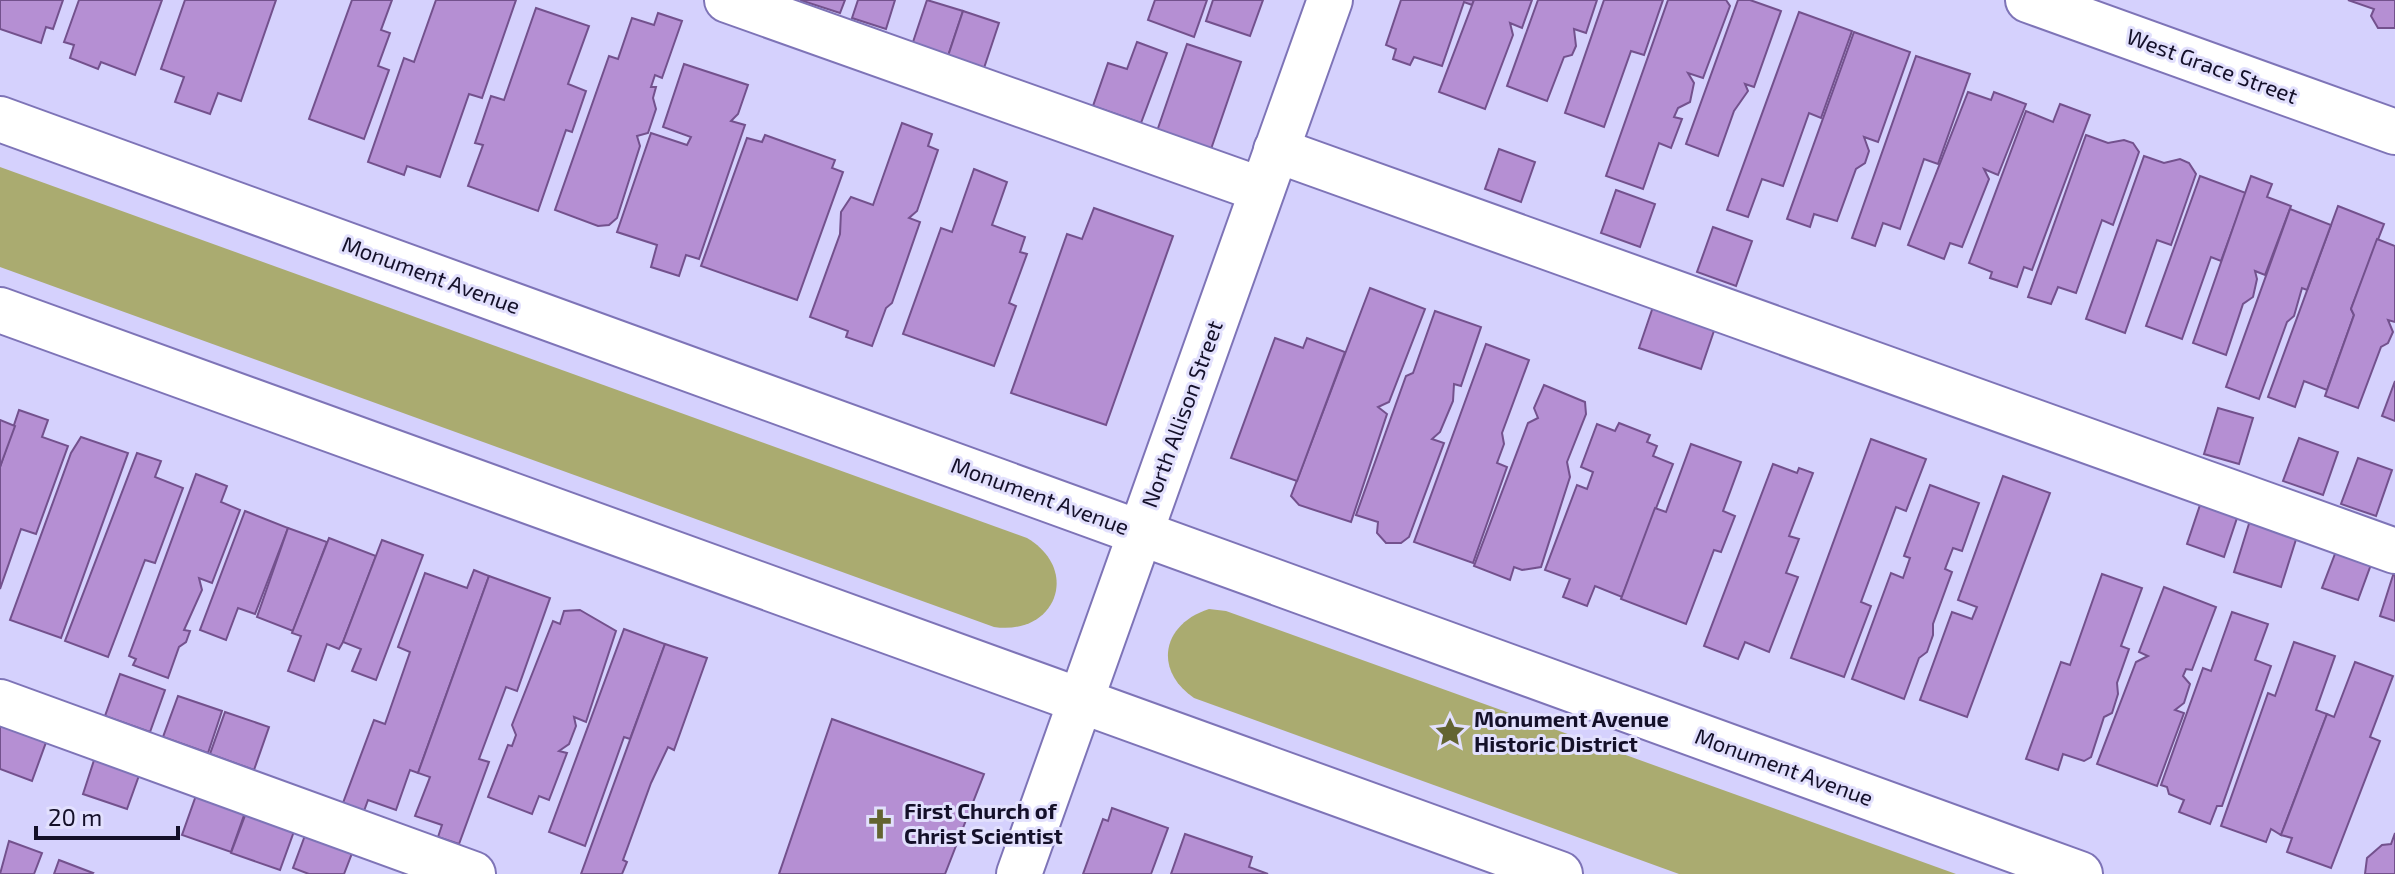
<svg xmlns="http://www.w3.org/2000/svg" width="2395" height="874" font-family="'Exo 2',sans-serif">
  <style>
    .green { fill: #aaab70 }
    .building { fill: #b58fd3; stroke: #73518d; stroke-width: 2 }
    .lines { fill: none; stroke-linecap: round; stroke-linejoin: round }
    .minor-casing { stroke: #7e74b7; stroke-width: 48 }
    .minor { stroke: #fff; stroke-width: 44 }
    .labels { text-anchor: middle; stroke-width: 6; stroke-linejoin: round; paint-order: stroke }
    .street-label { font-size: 22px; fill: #141029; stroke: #e2e0fd }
    .poi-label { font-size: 22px; font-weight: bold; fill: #141029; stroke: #e2e0fd; text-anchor: start }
  </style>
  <rect width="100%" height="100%" fill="#d5d1fd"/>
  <g class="green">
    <path d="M0,167L1027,538C1081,570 1056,636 994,627L0,267Z"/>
    <path d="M1209,609L1226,611L1956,874H1679L1194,698C1153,670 1162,624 1209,609Z"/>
  </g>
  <g class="building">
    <polygon points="0,0 63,0 53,29 46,27 41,43 0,29"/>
    <polygon points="79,0 162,0 135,75 101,62 98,69 70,58 74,45 64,42"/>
    <polygon points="185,0 276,0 241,101 218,93 210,114 175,102 184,77 161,69"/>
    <polygon points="352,0 392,0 381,30 390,33 378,66 389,70 364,139 309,119"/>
    <polygon points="436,0 516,0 482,98 469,94 440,177 407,166 404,175 368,162 404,58 414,62"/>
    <polygon points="800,0 845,0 840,13"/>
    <polygon points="858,0 895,0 886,29 852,18"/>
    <polygon points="927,0 963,11 948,56 912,45"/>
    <polygon points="1155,0 1207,0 1194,37 1148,20"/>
    <polygon points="1213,0 1263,0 1250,36 1206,21"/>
    <polygon points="1401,0 1474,0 1472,5 1464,2 1442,66 1414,57 1410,65 1393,59 1396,49 1386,45"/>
    <polygon points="1474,0 1532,0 1522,28 1510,23 1513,35 1485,109 1439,92"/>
    <polygon points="1538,0 1597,0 1586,33 1574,29 1576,46 1572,55 1564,57 1547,101 1507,86"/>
    <polygon points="1604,0 1663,0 1644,55 1631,51 1604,127 1565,113"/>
    <polygon points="1668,0 1726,0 1730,6 1703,78 1688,73 1694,83 1690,102 1678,108 1674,117 1682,119 1671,148 1659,143 1643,189 1606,176"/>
    <polygon points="1738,0 1750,0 1781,11 1754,87 1745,84 1748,91 1734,111 1718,156 1686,144"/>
    <polygon points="2348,0 2395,0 2395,28 2378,28 2371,16 2374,9"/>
    <polygon points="536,8 589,26 568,84 586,91 572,132 566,130 538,211 468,186 483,145 475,143 491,96 504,100"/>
    <polygon points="963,11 999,23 984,68 948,56"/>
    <polygon points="1799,12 1852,31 1821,118 1809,113 1783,186 1762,179 1748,217 1727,210"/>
    <polygon points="658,13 682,21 662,78 655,75 651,87 656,87 653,98 656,109 648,133 637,136 640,146 617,218 609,225 598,226 555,210 609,56 618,59 632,18 654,25"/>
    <polygon points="1854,32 1910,52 1878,142 1864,137 1869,151 1865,163 1856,169 1837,221 1814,214 1810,227 1787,219"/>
    <polygon points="1137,42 1167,53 1141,123 1093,106 1108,63 1127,69"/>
    <polygon points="1187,44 1241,62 1210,152 1156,134"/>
    <polygon points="1916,56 1970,74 1938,164 1924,159 1900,229 1883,223 1875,246 1852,238"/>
    <polygon points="684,64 748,85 738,114 731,121 745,125 699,259 686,255 679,276 651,267 657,245 617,232 651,133 687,145 691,137 663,127"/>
    <polygon points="1968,92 1991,100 1994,92 2026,104 1998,175 1984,169 1989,179 1962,247 1950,243 1944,259 1908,245"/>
    <polygon points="2060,104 2090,115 2032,270 2024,267 2017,287 1990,278 1992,272 1969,263 2026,111 2053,122"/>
    <polygon points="902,123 932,134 928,146 938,150 917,211 909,218 920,222 892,303 886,308 872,346 846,337 848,331 810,317 840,234 841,212 851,197 873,205"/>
    <polygon points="765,135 835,160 832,168 843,172 797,300 701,266 747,138 762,142"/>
    <polygon points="2086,135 2108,143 2124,140 2133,143 2139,152 2113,225 2102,220 2076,293 2058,287 2051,304 2028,297"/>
    <polygon points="1499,149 1535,162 1521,202 1485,189"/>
    <polygon points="2144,156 2164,163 2180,159 2189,163 2196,174 2171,245 2157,240 2125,333 2086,319"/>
    <polygon points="974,169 1007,182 992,225 1025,237 1020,252 1027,254 1009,303 1016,306 994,366 903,334 941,228 952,232"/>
    <polygon points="2200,176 2246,193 2221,261 2211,257 2182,339 2146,326"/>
    <polygon points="2251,176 2272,184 2267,197 2291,206 2265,275 2255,271 2257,279 2253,297 2243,304 2226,355 2193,343"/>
    <polygon points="1616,190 1655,204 1640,247 1601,233"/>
    <polygon points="2338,206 2384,224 2351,309 2354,315 2327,390 2304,381 2295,407 2268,397"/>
    <polygon points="1094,208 1173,236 1106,425 1011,393 1067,234 1082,239"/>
    <polygon points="2290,209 2331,225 2307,290 2302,288 2294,316 2287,322 2259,399 2226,387"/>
    <polygon points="1713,227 1752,241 1736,286 1697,272"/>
    <polygon points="2377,239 2395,246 2395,322 2388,320 2393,332 2388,343 2381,347 2358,408 2325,396 2354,315 2351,309"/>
    <polygon points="1370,288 1425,309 1389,402 1378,407 1387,414 1351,522 1299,505 1291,496"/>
    <polygon points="1654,304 1716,325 1701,369 1639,348"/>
    <polygon points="1435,311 1481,327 1461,386 1454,384 1453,401 1440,432 1432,439 1444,443 1409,537 1401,543 1386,543 1377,533 1378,522 1356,515 1406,376 1413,373"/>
    <polygon points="1275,338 1303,348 1307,338 1345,352 1297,481 1231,458"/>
    <polygon points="1486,344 1529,360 1502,433 1504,444 1497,463 1507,467 1473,563 1414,542"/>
    <polygon points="2395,381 2395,421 2382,416"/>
    <polygon points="1544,385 1585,402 1586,414 1567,462 1570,477 1541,567 1522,570 1514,567 1510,580 1474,566 1528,423 1538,418 1534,408"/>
    <polygon points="2218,408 2253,418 2239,464 2204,454"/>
    <polygon points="19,410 48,420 42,437 68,446 36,534 21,529 0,589 0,467"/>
    <polygon points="0,420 15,426 0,467"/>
    <polygon points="1619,423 1650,435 1647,442 1657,446 1653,456 1673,464 1622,597 1595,586 1587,606 1563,597 1570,579 1545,570 1577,485 1587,489 1593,472 1581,467 1597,424 1615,431"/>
    <polygon points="81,437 128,453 61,638 10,620 71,453"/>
    <polygon points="2299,438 2338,452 2323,495 2283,481"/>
    <polygon points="1871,439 1926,459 1906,511 1896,507 1861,602 1871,606 1844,677 1791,658"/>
    <polygon points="1691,444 1741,462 1723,511 1735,516 1721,552 1714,550 1686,624 1621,599 1655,508 1666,512"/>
    <polygon points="137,453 161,461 155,477 183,488 155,563 145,560 108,657 65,641"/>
    <polygon points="2358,458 2392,470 2376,516 2341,504"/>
    <polygon points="1773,464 1797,473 1799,468 1813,473 1789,536 1799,539 1786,573 1798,577 1769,652 1745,642 1738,659 1704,646"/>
    <polygon points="196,474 227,486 221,502 240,510 212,583 199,578 202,590 184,630 190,631 186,642 179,647 168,678 133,665 136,659 129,656"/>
    <polygon points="2003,476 2050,493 1967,717 1920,700 1952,612 1972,619 1977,607 1958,600"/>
    <polygon points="1930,485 1979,503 1962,551 1953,548 1945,569 1952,572 1933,624 1933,635 1927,652 1919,658 1904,699 1852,679 1891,573 1903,578 1910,558 1904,556"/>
    <polygon points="2202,499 2239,512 2224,557 2187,544"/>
    <polygon points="245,511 288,528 255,614 238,608 226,640 200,630"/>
    <polygon points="2252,514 2299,530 2281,587 2234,572"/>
    <polygon points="288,528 327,542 293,631 257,617"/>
    <polygon points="329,538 376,556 343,642 339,649 327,644 314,681 288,671 301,636 292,633"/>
    <polygon points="382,540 423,555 376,680 352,671 361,649 343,642"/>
    <polygon points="2338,546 2373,559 2358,600 2322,588"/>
    <polygon points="2395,569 2395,621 2380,616"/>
    <polygon points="474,570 489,576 418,773 410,770 396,810 368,800 364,811 343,803 374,720 385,724 410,652 398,647 425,573 467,588"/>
    <polygon points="2102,574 2142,588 2121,646 2129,649 2117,683 2118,694 2112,713 2104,717 2091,757 2084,761 2063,754 2058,770 2026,759 2061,662 2070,665"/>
    <polygon points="489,576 550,598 517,691 506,687 479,759 489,762 459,844 438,837 442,825 415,816 430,777 418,773"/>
    <polygon points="2164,587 2216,607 2192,670 2186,669 2183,676 2190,684 2184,703 2175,710 2184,713 2157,786 2097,764 2136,662 2148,656 2139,652"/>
    <polygon points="580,610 616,631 586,722 574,717 576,726 569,744 559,751 567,753 549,800 539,796 532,814 488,797 508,745 512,746 516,735 512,725 553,621 560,624 564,611"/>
    <polygon points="2232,612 2268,624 2255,660 2271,666 2222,806 2217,806 2210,824 2179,812 2184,800 2169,794 2167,787 2161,785 2203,668 2211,671"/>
    <polygon points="624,629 665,644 630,739 624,737 585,846 549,832"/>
    <polygon points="2294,642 2335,656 2316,710 2327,714 2281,835 2271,829 2266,842 2221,826 2268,693 2275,696"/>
    <polygon points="665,644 707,658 674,750 668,747 651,783 623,860 627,862 622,874 581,874"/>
    <polygon points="2355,662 2393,676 2370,737 2380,741 2331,868 2287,852 2292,838 2281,835 2327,714 2334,717"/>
    <polygon points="120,674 165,690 150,732 105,716"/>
    <polygon points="178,696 222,711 208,753 163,737"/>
    <polygon points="225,712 269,727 254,770 210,754"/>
    <polygon points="0,717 49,734 32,781 0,769"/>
    <polygon points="832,719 984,774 945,874 779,874"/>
    <polygon points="97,751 142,767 127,809 83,794"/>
    <polygon points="199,787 248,804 231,852 182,835"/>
    <polygon points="249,805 297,823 280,870 231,853"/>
    <polygon points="1112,808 1168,828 1151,874 1083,874 1103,819 1108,821"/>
    <polygon points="307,830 354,848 344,874 309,874 293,868"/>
    <polygon points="2395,833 2395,874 2365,874 2367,858 2382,845 2391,844"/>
    <polygon points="1185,834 1252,857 1249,867 1268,874 1171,874"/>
    <polygon points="9,841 42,853 34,874 0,874"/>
    <polygon points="59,860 93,873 92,874 54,874"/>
  </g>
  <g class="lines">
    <g class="minor-casing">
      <g id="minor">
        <polyline points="727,0 1262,190"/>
        <polyline points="2028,0 2395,132"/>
        <polyline points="0,119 2080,874"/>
        <polyline points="1276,150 2395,551"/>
        <polyline points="0,310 1560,874"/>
        <polyline points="0,702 473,874"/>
        <polyline points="1019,874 1330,0"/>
      </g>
    </g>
    <use href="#minor" class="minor"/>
  </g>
  <defs>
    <g id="sight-bare" transform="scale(2.4)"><path d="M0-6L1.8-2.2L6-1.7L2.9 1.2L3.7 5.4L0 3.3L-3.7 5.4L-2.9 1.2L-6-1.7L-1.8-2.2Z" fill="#636431" stroke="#e2e0fd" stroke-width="2.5" paint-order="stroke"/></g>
    <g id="church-bare" transform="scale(2.4)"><path d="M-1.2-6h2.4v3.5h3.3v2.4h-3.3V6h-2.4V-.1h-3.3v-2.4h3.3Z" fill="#636431" stroke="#e2e0fd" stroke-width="2.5" paint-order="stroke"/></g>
  </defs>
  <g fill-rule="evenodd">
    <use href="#sight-bare" x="1450" y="732"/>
    <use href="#church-bare" x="880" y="824"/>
  </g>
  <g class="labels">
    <g class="street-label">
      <text transform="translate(2212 66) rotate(20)" y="8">West Grace Street</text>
      <text transform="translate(431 275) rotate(20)" y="8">Monument Avenue</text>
      <text transform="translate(1182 414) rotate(-70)" y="8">North Allison Street</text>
      <text transform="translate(1040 496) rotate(20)" y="8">Monument Avenue</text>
      <text transform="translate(1784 767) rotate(20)" y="8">Monument Avenue</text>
    </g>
    <g class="poi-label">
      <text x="1474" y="727">Monument Avenue<tspan x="1474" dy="25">Historic District</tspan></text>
      <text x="904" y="819">First Church of<tspan x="904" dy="25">Christ Scientist</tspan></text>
    </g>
  </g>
  <path d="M36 826v12h142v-12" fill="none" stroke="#141029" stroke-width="4"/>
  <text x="48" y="826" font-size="24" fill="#141029" stroke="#e2e0fd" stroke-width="6" paint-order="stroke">20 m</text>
</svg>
